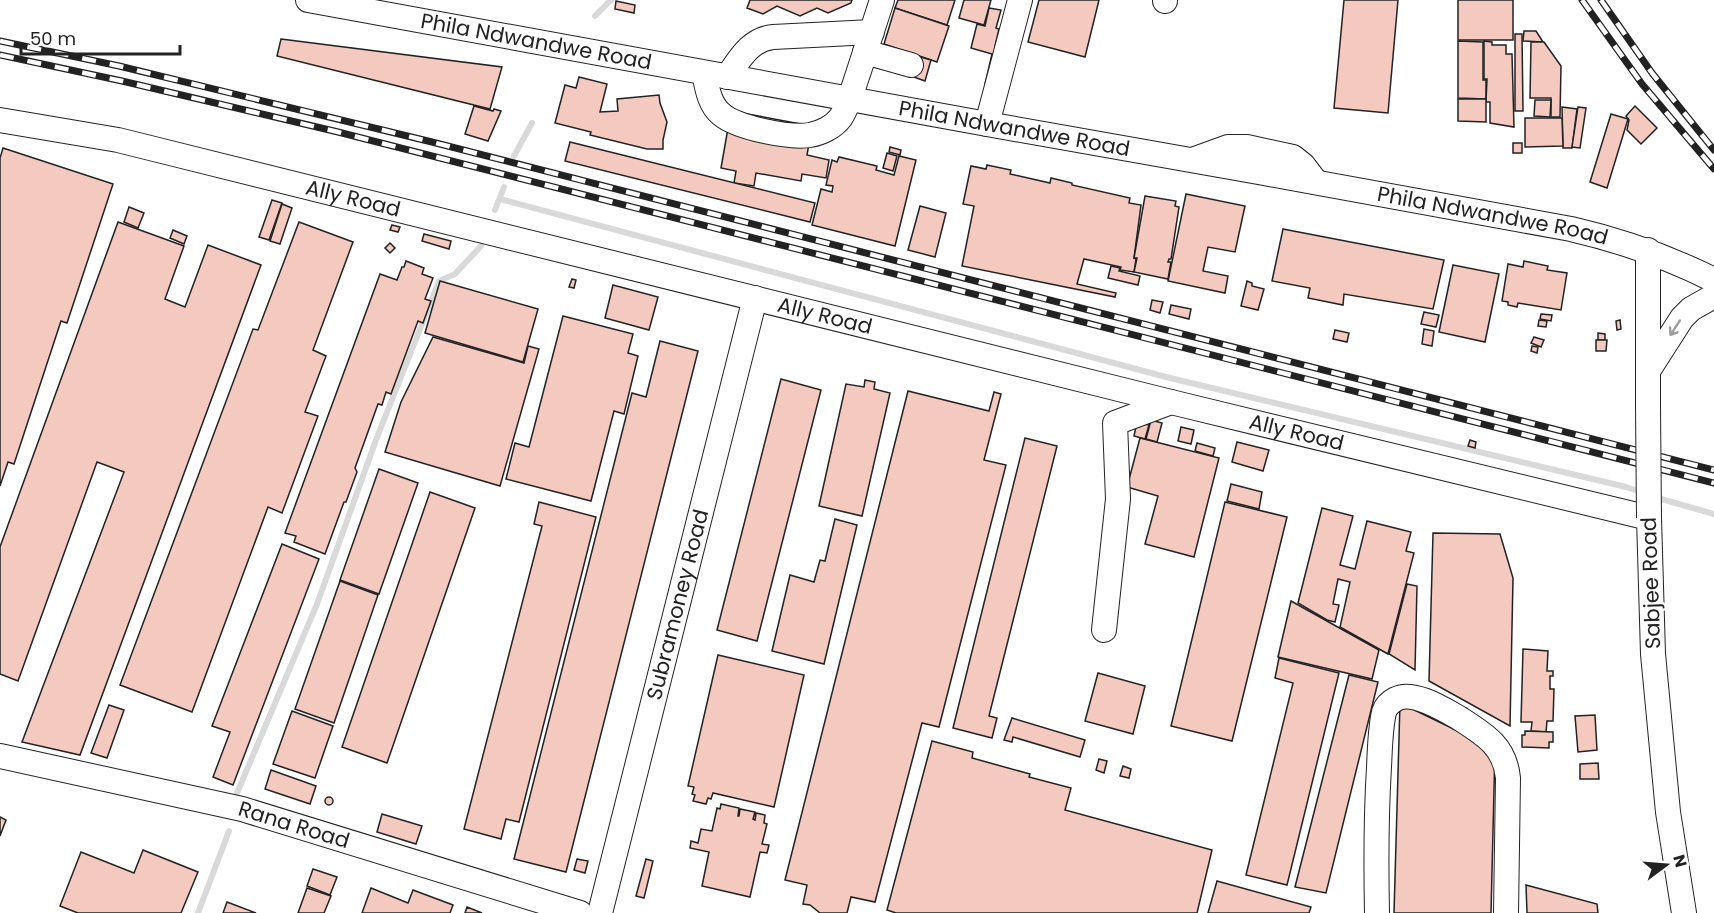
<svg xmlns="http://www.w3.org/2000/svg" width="1714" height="913" font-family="Poppins,sans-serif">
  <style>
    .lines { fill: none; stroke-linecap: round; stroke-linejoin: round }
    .stream { stroke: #d9d9d9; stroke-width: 6 }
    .building { fill: #f3c9c0; stroke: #222; stroke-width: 1.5 }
    .minor-casing { stroke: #222; stroke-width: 26 }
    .minor { stroke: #fff; stroke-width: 24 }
    .rail-casing { stroke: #222; stroke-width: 7 }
    .rail { stroke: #fff; stroke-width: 4.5; stroke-dasharray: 14; stroke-linecap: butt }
    .minor-bridge-casing { stroke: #222; stroke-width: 26; stroke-linecap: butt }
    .minor-bridge { stroke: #fff; stroke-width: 24 }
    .oneway { stroke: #9c9c9c }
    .labels { text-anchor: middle; stroke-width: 4.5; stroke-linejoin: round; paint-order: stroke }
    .street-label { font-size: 21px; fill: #222; stroke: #fff }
  </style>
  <rect width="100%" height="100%" fill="#fff"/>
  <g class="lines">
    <g class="stream">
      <polyline points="595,16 611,0"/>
      <polyline points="514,156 532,123"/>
      <polyline points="500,199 1166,377 1626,487 1644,493"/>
      <polyline points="495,210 504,187"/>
      <polyline points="1654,497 1714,514"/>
      <polyline points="237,793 317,604 376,440 439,281 455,274 481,246"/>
      <polyline points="198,913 229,831"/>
    </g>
  </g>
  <g class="building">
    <polygon points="750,0 852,0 851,3 828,13 817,8 800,16 777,6 763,14 747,8"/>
    <polygon points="898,0 955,0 947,25 895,8"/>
    <polygon points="964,0 991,0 984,25 959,18"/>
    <polygon points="1039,0 1099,0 1085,57 1028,42"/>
    <polygon points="1344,0 1398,0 1388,113 1334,108"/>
    <rect x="1458" y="0" width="55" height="40"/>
    <polygon points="616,1 635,5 634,13 615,9"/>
    <polygon points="895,8 949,26 937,62 884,44"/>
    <polygon points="989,8 1001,10 996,28 999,29 995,46 1013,51 1003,89 985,84 992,54 971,48 977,24 985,26"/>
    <polygon points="1524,31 1536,31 1543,42 1523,41"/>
    <polygon points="1515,34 1522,34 1523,111 1515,111"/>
    <polygon points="281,39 502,67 490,109 277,56"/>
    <polygon points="1458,41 1483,42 1483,80 1486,80 1486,99 1458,98"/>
    <polygon points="1484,41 1492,42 1492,45 1506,45 1506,54 1512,54 1514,127 1490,123 1490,102 1486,102 1487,79 1484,79"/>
    <polygon points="1531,42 1544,42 1561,66 1560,117 1551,117 1551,98 1530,98"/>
    <polygon points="917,56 931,60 925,81 911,76"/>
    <polygon points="579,77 607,84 600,112 618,111 617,99 659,95 660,103 667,122 663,140 663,149 647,149 590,135 591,132 555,123 565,85 576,88"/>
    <polygon points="1458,99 1486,99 1486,122 1458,121"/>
    <polygon points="1535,100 1551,100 1550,117 1534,116"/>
    <polygon points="474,106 493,111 494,109 501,111 488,141 465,134"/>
    <polygon points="1635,106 1657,128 1641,144 1627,130 1629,120 1626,116"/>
    <polygon points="1562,107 1577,109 1572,148 1563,148"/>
    <polygon points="1578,107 1586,108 1580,148 1572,147"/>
    <polygon points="731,111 812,126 807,155 829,160 826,178 802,174 801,181 756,173 754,186 734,183 736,171 721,168"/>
    <polygon points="1611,114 1628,119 1607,188 1590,182"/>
    <polygon points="1525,118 1562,118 1563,146 1525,147"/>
    <polygon points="570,142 815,203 810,222 565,161"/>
    <rect x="1513" y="143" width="9" height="10"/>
    <polygon points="890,147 901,150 900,155 889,152"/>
    <polygon points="3,148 113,184 67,323 61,321 14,464 8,462 0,486 0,158"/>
    <polygon points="887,153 897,156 893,171 883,168"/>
    <polygon points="899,156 916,160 895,246 812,225 821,189 832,192 833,186 826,185 832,160 837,162 839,157 877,166 876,170 894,175"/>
    <polygon points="987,165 1011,170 1010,174 1050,183 1051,178 1072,183 1072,185 1130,198 1129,203 1141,205 1134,258 1136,259 1134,272 1120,270 1121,267 1084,259 1077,284 1116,293 1115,297 962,266 974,206 963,204 971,166 986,169"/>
    <polygon points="1186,194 1245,206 1235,252 1208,247 1203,271 1228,276 1225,293 1168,281"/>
    <polygon points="1145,196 1176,201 1175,206 1179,207 1171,259 1169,259 1168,262 1171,262 1168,279 1134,272 1137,258 1134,258"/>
    <polygon points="272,200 282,203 269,240 259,237"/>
    <polygon points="282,204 292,208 280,244 270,241"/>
    <polygon points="920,206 946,213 935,257 908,250"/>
    <polygon points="129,207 144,213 138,228 124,222"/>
    <polygon points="118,222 184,246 165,299 185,307 208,245 261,265 80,755 22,742 124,472 97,462 18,681 0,674 0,547"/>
    <polygon points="299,222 353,242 313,350 326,356 305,412 318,416 282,513 268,507 192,712 120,685 253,329 258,330"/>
    <polygon points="392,225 400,227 398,232 390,230"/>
    <polygon points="1283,229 1444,260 1433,309 1344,294 1343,305 1308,298 1310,288 1272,281"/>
    <polygon points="173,230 187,236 184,244 170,238"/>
    <polygon points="424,234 451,241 449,249 422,241"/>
    <polygon points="390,243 395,248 390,253 385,248"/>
    <polygon points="406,261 424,268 422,274 433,278 425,299 431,301 423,323 418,321 391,394 386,392 382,405 378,404 355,468 357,472 346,502 344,502 325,554 294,542 296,536 285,533 380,274 397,280 402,267 404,267"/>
    <polygon points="1524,261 1548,266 1547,270 1567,273 1561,310 1518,303 1517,307 1508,305 1508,302 1502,301 1508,264 1523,267"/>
    <polygon points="1453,265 1499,274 1485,342 1439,332"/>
    <polygon points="1111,266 1120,268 1119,271 1140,276 1138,285 1108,278"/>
    <polygon points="572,279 576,280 574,288 569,287"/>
    <polygon points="440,281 538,309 523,362 425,333"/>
    <polygon points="1247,281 1252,283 1252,286 1264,289 1258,310 1241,306"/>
    <polygon points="613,285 658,297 649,330 605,318"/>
    <polygon points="1152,300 1163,302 1160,313 1150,310"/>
    <polygon points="1171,305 1191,309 1189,319 1169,314"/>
    <polygon points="1424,312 1439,315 1436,327 1421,324"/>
    <polygon points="1541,314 1552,315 1551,321 1540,319"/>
    <polygon points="563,316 633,334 628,353 638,356 624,414 614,411 591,501 506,479 515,443 529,447"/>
    <polygon points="1539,320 1547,321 1546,327 1538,326"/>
    <polygon points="1620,320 1621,329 1617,330 1616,321"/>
    <polygon points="1424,329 1434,331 1432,346 1422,344"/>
    <polygon points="1335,330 1349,333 1347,342 1333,339"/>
    <polygon points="1598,333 1605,334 1605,340 1598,340"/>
    <polygon points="433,337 524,363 528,346 539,349 500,486 385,452 401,402"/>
    <polygon points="1534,337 1544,340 1541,347 1531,343"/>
    <polygon points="1596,340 1607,340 1606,351 1596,351"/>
    <polygon points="660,341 698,351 566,872 514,859 632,393 646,397"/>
    <polygon points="1532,346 1538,347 1537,353 1531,351"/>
    <polygon points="781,379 821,390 757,641 717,630"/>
    <polygon points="865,380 875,382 874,389 890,393 862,516 819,506 846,384 864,387"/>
    <polygon points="908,391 989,411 994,392 1001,394 984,460 1006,465 939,727 922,723 875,902 851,897 847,913 820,913 810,905 803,904 807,885 785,880"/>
    <polygon points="1151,420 1162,423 1157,442 1146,439"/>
    <polygon points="1137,422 1149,425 1145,439 1134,436"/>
    <polygon points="1181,427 1194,430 1191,444 1178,441"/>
    <polygon points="1025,438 1057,446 989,716 997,718 992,738 953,728"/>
    <polygon points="1140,438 1219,458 1194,557 1145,544 1158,496 1127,487"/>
    <polygon points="1470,440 1476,442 1475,448 1468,446"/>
    <polygon points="1237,442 1269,450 1263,471 1232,462"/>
    <polygon points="1197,443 1215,448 1213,456 1195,451"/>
    <polygon points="379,469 418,483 379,594 340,580"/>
    <polygon points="1231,484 1262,492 1259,509 1227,501"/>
    <polygon points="430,492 475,508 387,763 342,747"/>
    <polygon points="539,502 596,517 519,822 506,819 501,839 464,829 542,526 534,524"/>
    <polygon points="1225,502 1287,517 1232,741 1171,726"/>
    <polygon points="1322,508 1353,516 1340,565 1355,569 1367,521 1411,532 1406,551 1414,553 1388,654 1340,627 1350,582 1338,579 1333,604 1339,605 1335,622 1327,620 1298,603"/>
    <polygon points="835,519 857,525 824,664 772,651 790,575 814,582 820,560 825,561"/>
    <polygon points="1433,533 1500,534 1513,578 1510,726 1429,681"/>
    <polygon points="282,544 319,559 233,785 213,777 230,732 212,726"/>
    <polygon points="340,581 378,595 334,723 295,709"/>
    <polygon points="1407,584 1417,586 1415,670 1389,654"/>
    <polygon points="1291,601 1379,650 1372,679 1278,657"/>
    <polygon points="1523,649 1548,651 1547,671 1553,671 1553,676 1550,676 1550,689 1554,689 1553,721 1547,721 1546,732 1531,731 1532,722 1521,722"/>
    <polygon points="718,655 804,675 774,807 713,793 711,799 708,798 706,804 693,801 695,795 692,794 694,787 688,786"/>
    <polygon points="1279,658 1339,673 1287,885 1246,875 1293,683 1275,678"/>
    <polygon points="1098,673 1145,686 1133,734 1085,721"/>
    <polygon points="1349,675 1378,682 1326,893 1295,887"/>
    <polygon points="1400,703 1495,749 1491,913 1394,913"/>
    <polygon points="109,705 124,710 107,758 91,753"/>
    <polygon points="292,711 333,726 315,778 273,764"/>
    <polygon points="1595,715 1597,750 1578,752 1575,716"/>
    <polygon points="1012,718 1085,740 1080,757 1013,737 1012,742 1004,740"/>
    <polygon points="1525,731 1553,732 1553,742 1549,742 1549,748 1522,747 1522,735 1525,735"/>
    <polygon points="932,741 973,752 972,758 1030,774 1029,777 1071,788 1065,810 1212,850 1197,913 896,913 887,910"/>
    <polygon points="1099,759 1107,761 1104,773 1096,770"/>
    <polygon points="1598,763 1599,779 1580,779 1580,764"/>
    <polygon points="1123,766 1131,769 1129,778 1120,776"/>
    <polygon points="271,770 316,786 310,804 265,789"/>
    <circle cx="329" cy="801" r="4"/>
    <polygon points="721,804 739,808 738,816 739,816 740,809 755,812 753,819 755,820 756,813 765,815 764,823 767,824 762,844 769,845 767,853 760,852 750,897 702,886 709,852 690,848 691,841 698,843 701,829 712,831 717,808 720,809"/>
    <polygon points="382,814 422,826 416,844 377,832"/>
    <polygon points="0,817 6,820 0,836"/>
    <polygon points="143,850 198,872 181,913 78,913 60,906 81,852 134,873"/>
    <polygon points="577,859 588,861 585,873 574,870"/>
    <polygon points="646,859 653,861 644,898 636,896"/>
    <polygon points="313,869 337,877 330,895 307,886"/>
    <polygon points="1217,881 1311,907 1309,913 1208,913"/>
    <polygon points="1526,885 1597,904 1598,913 1527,913"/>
    <polygon points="307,888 331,896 324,913 298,913"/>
    <polygon points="371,888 408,903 413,890 453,905 450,913 362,913"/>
    <polygon points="227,902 256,913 223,913"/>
    <polygon points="467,907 482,913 465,913"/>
  </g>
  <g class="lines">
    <g class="minor-casing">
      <g id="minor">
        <path id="s1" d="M308,0L987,124L1264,173L1571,229C1623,241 1666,256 1714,280"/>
        <polyline points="1165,1 1165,0"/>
        <polyline points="865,52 911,65"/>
        <path d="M704,73C707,87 709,104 721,114C737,128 789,138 810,135C821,133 834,127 841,117C849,105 853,88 858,74C866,50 874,25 882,0"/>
        <path d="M727,77C739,60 750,39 773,37L872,32"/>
        <path id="s2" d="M0,120L118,140L1171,402L1649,518L1653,654L1668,812L1684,913"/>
        <polyline points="987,124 1020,0"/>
        <polyline points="1195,159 1228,147 1247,147 1293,157 1303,165 1316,182"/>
        <polyline points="1648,371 1682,318 1691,309 1714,296"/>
        <polyline points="1648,406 1648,250"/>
        <polyline points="1104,630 1118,499 1115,423 1171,402"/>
        <path id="s3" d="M0,756L242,809L580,913"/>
        <path id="s4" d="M600,913L755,298"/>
        <path d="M1377,913C1376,864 1376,816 1379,767C1380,749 1380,730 1384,712C1386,706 1390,702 1396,699C1413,690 1443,709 1459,718C1484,734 1505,746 1508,778L1506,913"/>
      </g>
    </g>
    <use href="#minor" class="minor"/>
    <g class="rail-casing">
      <g id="rail">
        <polyline points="1582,0 1642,84 1714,169"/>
        <polyline points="1601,0 1652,73 1714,150"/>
        <polyline points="0,41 119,66 432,142 1714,470"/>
        <polyline points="0,55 122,81 338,132 1714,483"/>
      </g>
    </g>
    <use href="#rail" class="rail"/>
    <g class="minor-bridge-casing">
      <polyline id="minor-bridge" points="1648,406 1649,518"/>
    </g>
    <use href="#minor-bridge" class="minor-bridge"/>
  </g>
  <defs><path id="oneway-shaft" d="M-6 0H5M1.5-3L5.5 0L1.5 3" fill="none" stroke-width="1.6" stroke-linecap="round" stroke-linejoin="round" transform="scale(1.5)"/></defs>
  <use class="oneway" href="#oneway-shaft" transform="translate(1675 328) rotate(123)"/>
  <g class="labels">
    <g class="street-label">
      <text dy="7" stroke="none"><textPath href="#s1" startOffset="232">Phila Ndwandwe Road</textPath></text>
      <text dy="7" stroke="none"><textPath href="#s1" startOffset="718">Phila Ndwandwe Road</textPath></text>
      <text dy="7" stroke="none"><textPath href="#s2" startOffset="362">Ally Road</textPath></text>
      <text dy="7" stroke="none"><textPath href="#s1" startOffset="1204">Phila Ndwandwe Road</textPath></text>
      <text dy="7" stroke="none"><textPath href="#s2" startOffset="848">Ally Road</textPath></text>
      <text dy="7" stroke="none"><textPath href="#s2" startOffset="1334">Ally Road</textPath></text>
      <text transform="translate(1651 583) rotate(-92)" y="7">Sabjee Road</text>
      <text dy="7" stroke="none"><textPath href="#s4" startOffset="318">Subramoney Road</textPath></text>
      <text dy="7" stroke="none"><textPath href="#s3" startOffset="302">Rana Road</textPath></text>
    </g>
  </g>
  <g transform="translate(1666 865) rotate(74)" stroke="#ffffff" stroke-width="4.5" paint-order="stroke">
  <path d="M0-4.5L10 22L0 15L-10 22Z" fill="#222222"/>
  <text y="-9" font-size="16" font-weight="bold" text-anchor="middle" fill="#222222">N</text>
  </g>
  <path d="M21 45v9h159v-9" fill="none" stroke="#222222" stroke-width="3"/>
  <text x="30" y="45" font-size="18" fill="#222222" stroke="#ffffff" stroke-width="4.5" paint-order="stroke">50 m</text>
</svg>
